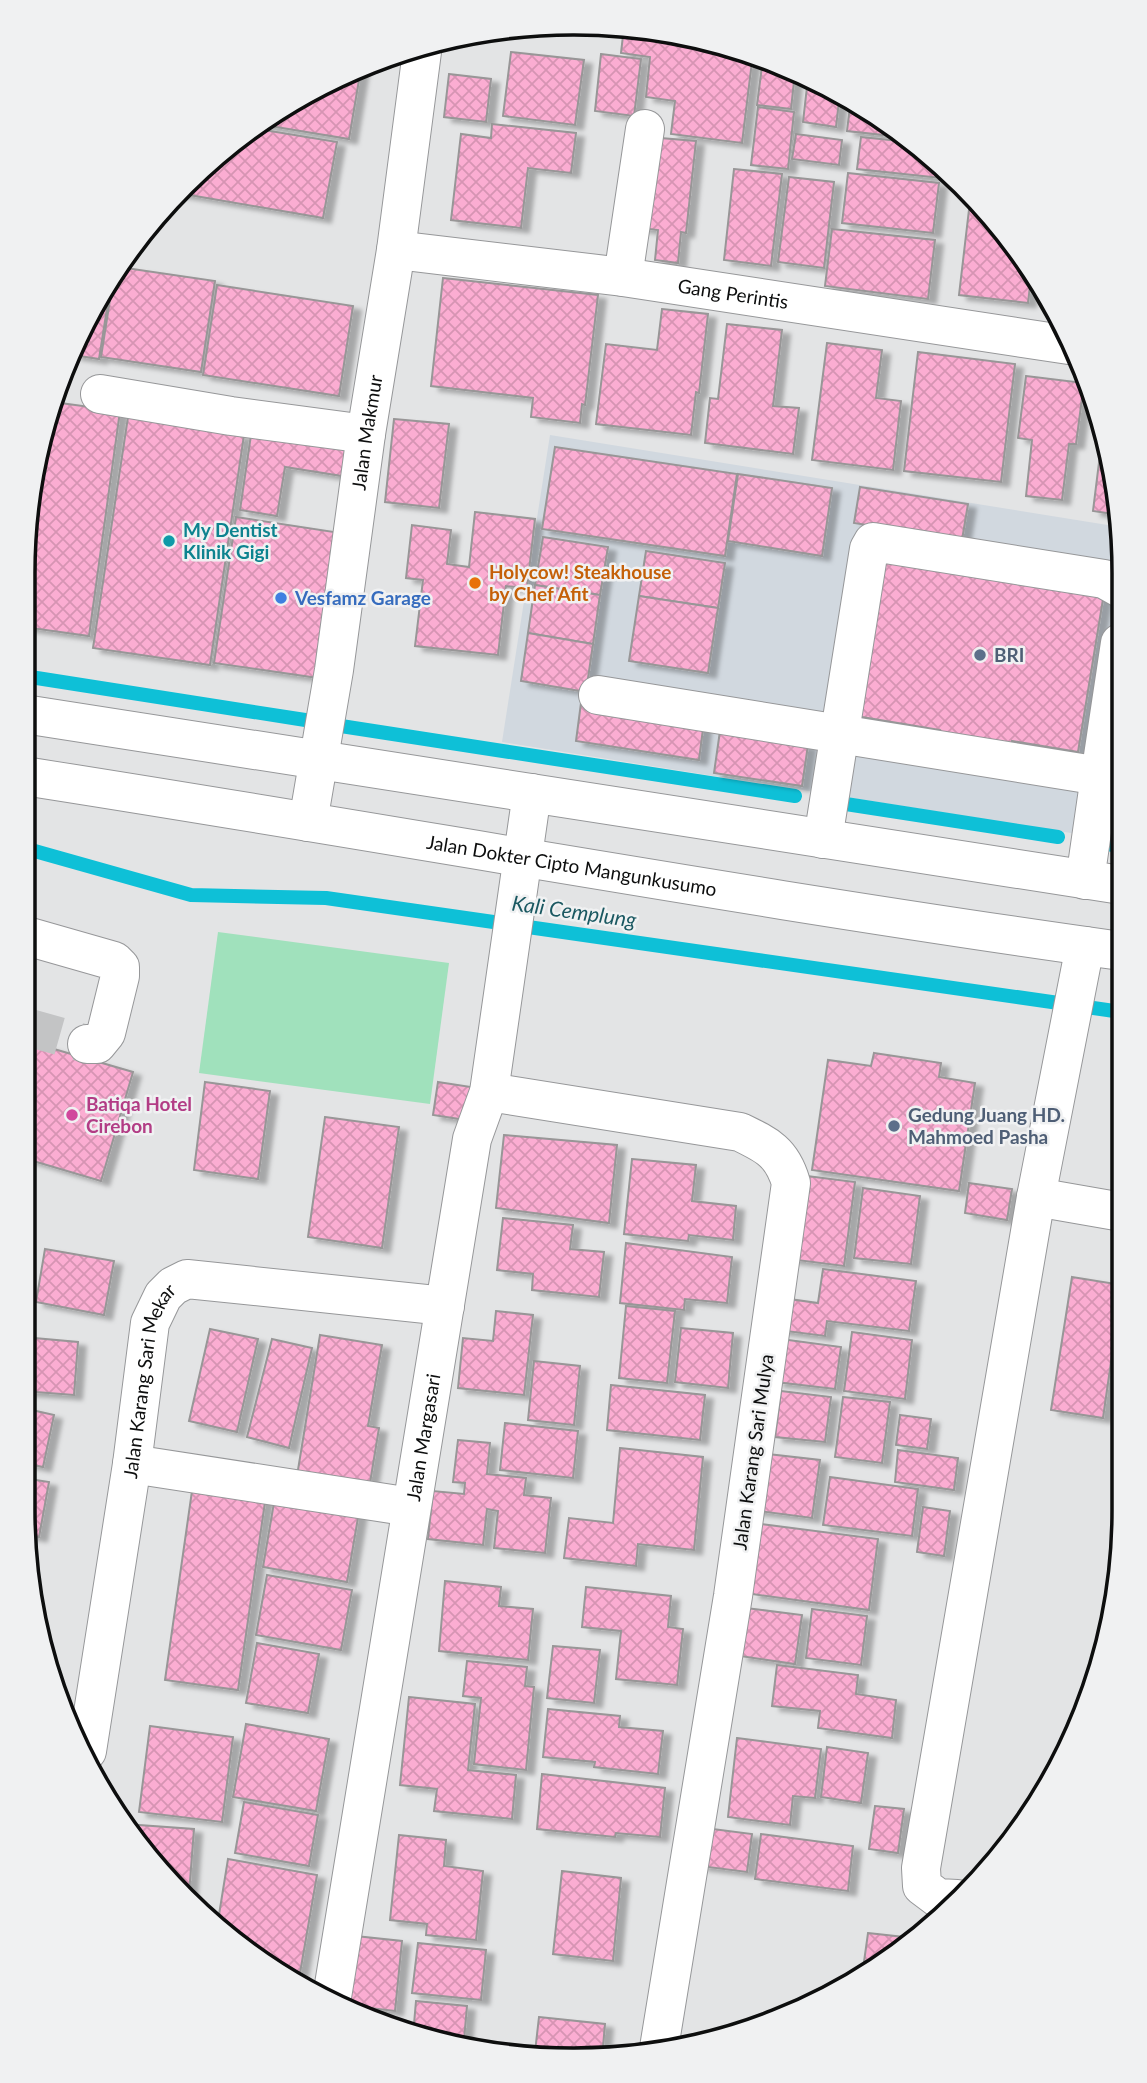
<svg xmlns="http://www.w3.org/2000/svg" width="1147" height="2083" font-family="Lato,sans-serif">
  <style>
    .built { fill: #d1d8df }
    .grass { fill: #a0e1bc }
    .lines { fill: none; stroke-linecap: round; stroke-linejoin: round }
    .stream { stroke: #0ec0d7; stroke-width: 14 }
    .building { fill: url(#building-cross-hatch); stroke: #989697; stroke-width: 2; filter: url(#shadow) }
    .minor-tunnel { stroke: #c3c4c5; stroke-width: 38; stroke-dasharray: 38 19; stroke-linecap: butt }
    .minor-casing { stroke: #969799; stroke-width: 40 }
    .major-casing { stroke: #969799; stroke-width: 40 }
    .minor { stroke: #fff; stroke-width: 38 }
    .major { stroke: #fff; stroke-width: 38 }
    .culture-dot { fill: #0f9aa8; stroke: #f0f1f2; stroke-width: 2.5 }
    .food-dot { fill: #e8710a; stroke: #f0f1f2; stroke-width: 2.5 }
    .shop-dot { fill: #3f7fe0; stroke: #f0f1f2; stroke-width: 2.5 }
    .service-dot { fill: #5c6f8a; stroke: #f0f1f2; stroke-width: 2.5 }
    .hotel-dot { fill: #d1479c; stroke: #f0f1f2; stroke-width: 2.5 }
    .labels { text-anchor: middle; stroke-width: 5; stroke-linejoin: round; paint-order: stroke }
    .street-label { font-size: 19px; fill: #0d0e0e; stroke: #f0f1f2 }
    .culture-label { font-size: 19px; font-weight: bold; fill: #0d838f; stroke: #f0f1f2; text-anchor: start }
    .food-label { font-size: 19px; font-weight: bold; fill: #c56008; stroke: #f0f1f2; text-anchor: start }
    .shop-label { font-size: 19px; font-weight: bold; fill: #366cbe; stroke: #f0f1f2; text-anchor: start }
    .service-label { font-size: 19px; font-weight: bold; fill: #4e5e75; stroke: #f0f1f2; text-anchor: start }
    .hotel-label { font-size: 19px; font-weight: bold; fill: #b23c85; stroke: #f0f1f2; text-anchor: start }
    .water-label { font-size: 21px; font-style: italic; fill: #1a5861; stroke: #f0f1f2 }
    .rim { fill: none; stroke: #0d0e0e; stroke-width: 3.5 }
  </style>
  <defs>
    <pattern id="building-cross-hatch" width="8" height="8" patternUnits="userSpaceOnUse" patternTransform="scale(1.75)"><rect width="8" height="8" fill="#fbadd2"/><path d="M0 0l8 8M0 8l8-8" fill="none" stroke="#d694b3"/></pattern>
    <filter id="shadow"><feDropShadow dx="8" dy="4.5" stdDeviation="2" flood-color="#0004"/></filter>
  </defs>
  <rect width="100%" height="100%" fill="#e3e4e5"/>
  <polygon class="built" points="550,435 1120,527 1121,841 502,742"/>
  <polygon class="grass" points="218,932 449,963 430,1104 199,1073"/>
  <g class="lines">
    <g class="stream">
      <polyline points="24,676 318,722"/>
      <polyline points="341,726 795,796"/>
      <polyline points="833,802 1058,837"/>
      <polyline points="1092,842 1121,846"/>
      <polyline points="24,848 191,895 326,898 1121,1012"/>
    </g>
  </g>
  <g class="building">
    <polygon points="624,27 646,28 753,53 742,143 671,134 675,101 646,97 650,57 621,53"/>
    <polygon points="511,52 584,60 575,125 503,116"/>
    <polygon points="601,54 641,59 634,116 595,111"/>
    <polygon points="763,58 795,72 791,109 757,105"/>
    <polygon points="361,68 349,139 258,124 330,79"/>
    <polygon points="449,74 491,79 486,122 444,117"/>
    <polygon points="808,78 840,92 836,127 803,122"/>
    <polygon points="851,98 902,137 847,131"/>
    <polygon points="758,107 794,112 788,169 751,165"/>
    <polygon points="492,124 576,133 571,173 528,168 521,228 451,220 461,134 491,138"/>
    <polygon points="252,128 337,142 323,218 178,193 239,136"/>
    <polygon points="796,134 842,140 839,165 792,159"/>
    <polygon points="648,137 696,141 686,233 681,232 678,263 655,260 658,230 634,227"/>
    <polygon points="861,137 909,142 942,168 941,178 857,169"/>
    <polygon points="734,169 782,174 771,266 724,260"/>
    <polygon points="848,173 939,183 933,233 842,223"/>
    <polygon points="789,177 834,182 824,268 778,262"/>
    <polygon points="970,201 978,202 1032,268 1028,303 959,295"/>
    <polygon points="832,229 935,240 928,299 825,286"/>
    <polygon points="119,267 215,281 201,372 101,357 114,274"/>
    <polygon points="112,277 99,359 73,355 97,298"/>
    <polygon points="443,278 598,295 585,405 582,404 580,423 531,417 533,398 431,386"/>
    <polygon points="217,285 353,306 339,396 203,375"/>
    <polygon points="662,309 708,314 699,393 696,392 691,435 596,424 606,344 657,350"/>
    <polygon points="727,324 782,330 773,406 799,408 793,454 705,443 710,398 718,399"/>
    <polygon points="827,343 882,350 876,398 901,401 893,470 812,460"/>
    <polygon points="918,352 1015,364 1001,482 904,471"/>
    <polygon points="1026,376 1084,383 1076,444 1069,444 1062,500 1026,496 1032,440 1018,438"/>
    <polygon points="53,402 120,411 89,636 24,627 24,538 42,431"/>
    <polygon points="128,417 244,435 210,665 93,648"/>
    <polygon points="394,419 449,424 439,508 385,502"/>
    <polygon points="252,428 347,443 342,476 285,467 277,516 240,510"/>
    <polygon points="1103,430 1120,502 1120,515 1093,511"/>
    <polygon points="555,447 737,474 725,556 542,529"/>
    <polygon points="738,474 832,488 822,556 728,541"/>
    <polygon points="860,487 968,504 962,540 854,523"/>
    <polygon points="475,512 535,519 527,588 506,586 498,655 415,646 423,580 406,578 412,525 451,530 447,564 469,567"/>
    <polygon points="236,517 347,534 325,679 214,663"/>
    <polygon points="543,537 608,547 600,595 535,585"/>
    <polygon points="646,551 725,563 718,608 639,596"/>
    <polygon points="882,558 1104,593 1078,752 1012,741 1009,757 936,746 940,730 856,716"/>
    <polygon points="535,585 600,595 593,644 528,633"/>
    <polygon points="639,596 718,608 708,673 629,661"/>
    <polygon points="528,633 593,644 586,692 521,681"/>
    <polygon points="581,703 704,721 699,760 576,741"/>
    <polygon points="720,731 808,745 802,786 714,773"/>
    <polygon points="23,1040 133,1072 101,1181 23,1158"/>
    <polygon points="874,1053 941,1063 939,1077 975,1083 959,1191 812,1170 828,1060 871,1066"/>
    <polygon points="205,1082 270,1091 258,1179 194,1170"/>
    <polygon points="438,1082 471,1087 466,1120 433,1115"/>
    <polygon points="325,1117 399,1127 382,1248 308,1237"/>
    <polygon points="504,1135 617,1145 609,1223 496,1208"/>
    <polygon points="632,1159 696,1165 692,1201 736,1206 733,1240 689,1235 688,1241 624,1234"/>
    <polygon points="799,1175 855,1182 844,1266 789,1259"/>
    <polygon points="969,1183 1012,1189 1007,1220 965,1213"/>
    <polygon points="863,1188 920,1196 911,1264 854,1258"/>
    <polygon points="503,1218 573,1225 570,1249 604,1252 599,1297 532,1290 533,1274 497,1270"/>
    <polygon points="626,1243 732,1257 727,1303 685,1299 684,1310 620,1303"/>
    <polygon points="45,1249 114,1261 104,1315 36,1302"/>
    <polygon points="823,1269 916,1281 909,1331 827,1321 825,1336 778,1330 782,1298 818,1303"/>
    <polygon points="1072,1277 1122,1285 1103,1418 1051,1410"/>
    <polygon points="626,1306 675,1311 667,1383 619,1378"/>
    <polygon points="496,1311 533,1315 524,1395 458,1388 463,1338 493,1341"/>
    <polygon points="681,1328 733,1333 728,1388 675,1382"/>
    <polygon points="210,1329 258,1339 237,1432 189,1421"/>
    <polygon points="852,1332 912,1340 905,1399 844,1391"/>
    <polygon points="320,1335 382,1345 368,1426 379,1428 369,1489 297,1476"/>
    <polygon points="23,1337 78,1342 74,1395 23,1391"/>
    <polygon points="272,1339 312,1348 289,1448 247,1437"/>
    <polygon points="781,1339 841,1347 835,1389 776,1382"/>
    <polygon points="534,1361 580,1366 574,1425 528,1420"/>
    <polygon points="611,1385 705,1395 700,1440 607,1430"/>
    <polygon points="781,1391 831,1397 825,1442 775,1437"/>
    <polygon points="843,1397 890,1402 882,1463 835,1457"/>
    <polygon points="23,1408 54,1415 43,1467 23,1463"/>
    <polygon points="900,1415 931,1419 927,1449 896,1445"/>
    <polygon points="505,1423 578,1431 573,1478 500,1470"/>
    <polygon points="458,1440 490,1443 487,1474 526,1478 524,1495 551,1498 545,1553 494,1548 498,1511 487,1509 483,1545 428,1539 433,1491 464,1494 465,1483 453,1482"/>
    <polygon points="620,1448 703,1457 694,1550 638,1544 636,1566 564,1558 569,1518 613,1523"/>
    <polygon points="898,1450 958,1458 954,1490 895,1482"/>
    <polygon points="759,1453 820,1460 812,1518 751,1510"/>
    <polygon points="830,1477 918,1489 912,1536 823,1525"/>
    <polygon points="23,1478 49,1482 39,1537 27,1535 23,1509"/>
    <polygon points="193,1484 266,1495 238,1690 165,1680"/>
    <polygon points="277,1485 361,1500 347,1582 263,1567"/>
    <polygon points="923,1507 950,1511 944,1556 917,1552"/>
    <polygon points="761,1524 878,1539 869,1610 752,1594"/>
    <polygon points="267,1575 352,1590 341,1650 256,1635"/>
    <polygon points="445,1581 501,1587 499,1606 533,1609 528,1660 439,1651"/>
    <polygon points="586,1587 671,1596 668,1627 683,1629 677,1685 616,1679 621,1631 582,1627"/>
    <polygon points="746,1608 802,1615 795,1664 740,1656"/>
    <polygon points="812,1609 867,1616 861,1665 806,1658"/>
    <polygon points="257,1643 319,1654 308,1713 246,1703"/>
    <polygon points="553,1646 600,1650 594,1703 547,1698"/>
    <polygon points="467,1661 527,1667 525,1686 534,1687 526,1770 474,1764 481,1698 463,1696"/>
    <polygon points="777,1665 858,1675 856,1694 896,1700 892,1738 818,1728 820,1711 772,1706"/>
    <polygon points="409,1697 475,1704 468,1770 516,1775 512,1819 434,1811 437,1789 400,1785"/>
    <polygon points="548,1709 620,1716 619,1727 663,1731 658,1774 594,1767 595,1762 543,1757"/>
    <polygon points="246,1724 329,1739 316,1811 233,1797"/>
    <polygon points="150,1726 233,1737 222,1822 139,1812"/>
    <polygon points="737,1738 821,1749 815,1798 793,1796 790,1825 728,1817"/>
    <polygon points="827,1747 868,1753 861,1803 821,1797"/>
    <polygon points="542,1774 665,1788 660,1837 616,1833 615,1837 537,1829"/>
    <polygon points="244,1802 318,1815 309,1866 235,1853"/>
    <polygon points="875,1806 904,1809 898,1853 869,1849"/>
    <polygon points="125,1824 194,1829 189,1894 136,1844"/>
    <polygon points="705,1828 752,1834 747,1872 700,1866"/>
    <polygon points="761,1834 853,1846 848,1891 755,1879"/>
    <polygon points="399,1835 446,1840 444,1866 483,1871 476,1940 426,1935 427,1924 390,1920"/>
    <polygon points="228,1859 317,1875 300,1973 267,1967 218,1921"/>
    <polygon points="562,1871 621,1878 613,1961 553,1954"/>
    <polygon points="868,1933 913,1938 863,1969"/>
    <polygon points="346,1935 402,1941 395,2011 353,2006 339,2000"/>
    <polygon points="418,1943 486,1950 481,2000 412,1993"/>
    <polygon points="416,2001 467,2006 464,2040 452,2039 452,2043 431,2041 387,2022 414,2024"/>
    <polygon points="539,2017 605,2024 602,2058 535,2052"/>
  </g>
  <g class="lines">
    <polyline class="minor-tunnel" points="23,1026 87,1044"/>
    <g class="minor-casing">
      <g id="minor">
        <path id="s1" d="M396,250L623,277L1069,345"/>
        <polyline points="623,277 645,129"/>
        <polyline points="100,394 231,416 366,434"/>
        <polyline points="598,695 1100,776 1120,643"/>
        <path id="s2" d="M308,822L334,670L366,434L396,250L423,44"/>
        <polyline points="823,839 869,549 873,542 1104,579 1120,588"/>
        <polyline points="1085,880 1100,776"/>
        <polyline points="23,935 114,961 120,967 120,976 106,1033 97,1044 87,1044"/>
        <path d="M489,1092L740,1132C767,1145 782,1152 791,1183L733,1596L659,2048"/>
        <polyline points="1036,1197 1122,1212"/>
        <polyline points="132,1464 411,1507"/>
        <path id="s3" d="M87,1751L132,1464L150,1323L163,1296L173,1286L187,1279L445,1306"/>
        <polyline points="957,1899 938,1898 922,1886 921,1868 1036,1197 1085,946"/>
        <path id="s4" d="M332,1997L472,1139L489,1092L532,793"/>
      </g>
    </g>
    <g class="major-casing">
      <g id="major">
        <polyline points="24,714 1121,885"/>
        <path id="s5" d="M24,776C390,833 754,900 1121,951"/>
      </g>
    </g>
    <use href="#minor" class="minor"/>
    <use href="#major" class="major"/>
  </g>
  <circle class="culture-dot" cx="169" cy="541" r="7"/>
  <circle class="food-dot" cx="475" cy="583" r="7"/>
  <circle class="shop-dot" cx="281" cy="598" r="7"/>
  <g class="service-dot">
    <circle cx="980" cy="655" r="7"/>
    <circle cx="894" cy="1126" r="7"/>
  </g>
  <circle class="hotel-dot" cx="72" cy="1115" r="7"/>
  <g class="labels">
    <g class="street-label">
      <text dy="7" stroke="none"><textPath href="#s1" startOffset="340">Gang Perintis</textPath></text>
      <text dy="7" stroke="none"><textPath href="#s2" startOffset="394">Jalan Makmur</textPath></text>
      <text dy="7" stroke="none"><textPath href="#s5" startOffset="555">Jalan Dokter Cipto Mangunkusumo</textPath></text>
      <text dy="7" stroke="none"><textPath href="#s3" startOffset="376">Jalan Karang Sari Mekar</textPath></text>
      <text dy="7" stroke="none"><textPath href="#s4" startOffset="567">Jalan Margasari</textPath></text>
      <text transform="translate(753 1452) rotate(-82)" y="7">Jalan Karang Sari Mulya</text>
    </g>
    <g class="culture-label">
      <text x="183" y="537">My Dentist<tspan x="183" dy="22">Klinik Gigi</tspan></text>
    </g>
    <g class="food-label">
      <text x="489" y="579">Holycow! Steakhouse<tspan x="489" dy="22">by Chef Afit</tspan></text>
    </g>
    <g class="shop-label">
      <text x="295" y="605">Vesfamz Garage</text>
    </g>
    <g class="service-label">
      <text x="994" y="662">BRI</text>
      <text x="908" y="1122">Gedung Juang HD.<tspan x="908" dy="22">Mahmoed Pasha</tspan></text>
    </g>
    <g class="hotel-label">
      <text x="86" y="1111">Batiqa Hotel<tspan x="86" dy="22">Cirebon</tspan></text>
    </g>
    <g class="water-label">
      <text transform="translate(574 912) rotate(8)" y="7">Kali Cemplung</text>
    </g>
  </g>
  <path d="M0 0H1147V2083H0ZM573 35H574A538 538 0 0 1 1112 573V1510A538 538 0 0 1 574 2048H573A538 538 0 0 1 35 1510V573A538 538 0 0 1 573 35Z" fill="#f0f1f2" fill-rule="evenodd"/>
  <path class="rim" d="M573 35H574A538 538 0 0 1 1112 573V1510A538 538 0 0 1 574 2048H573A538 538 0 0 1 35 1510V573A538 538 0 0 1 573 35Z"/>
</svg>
